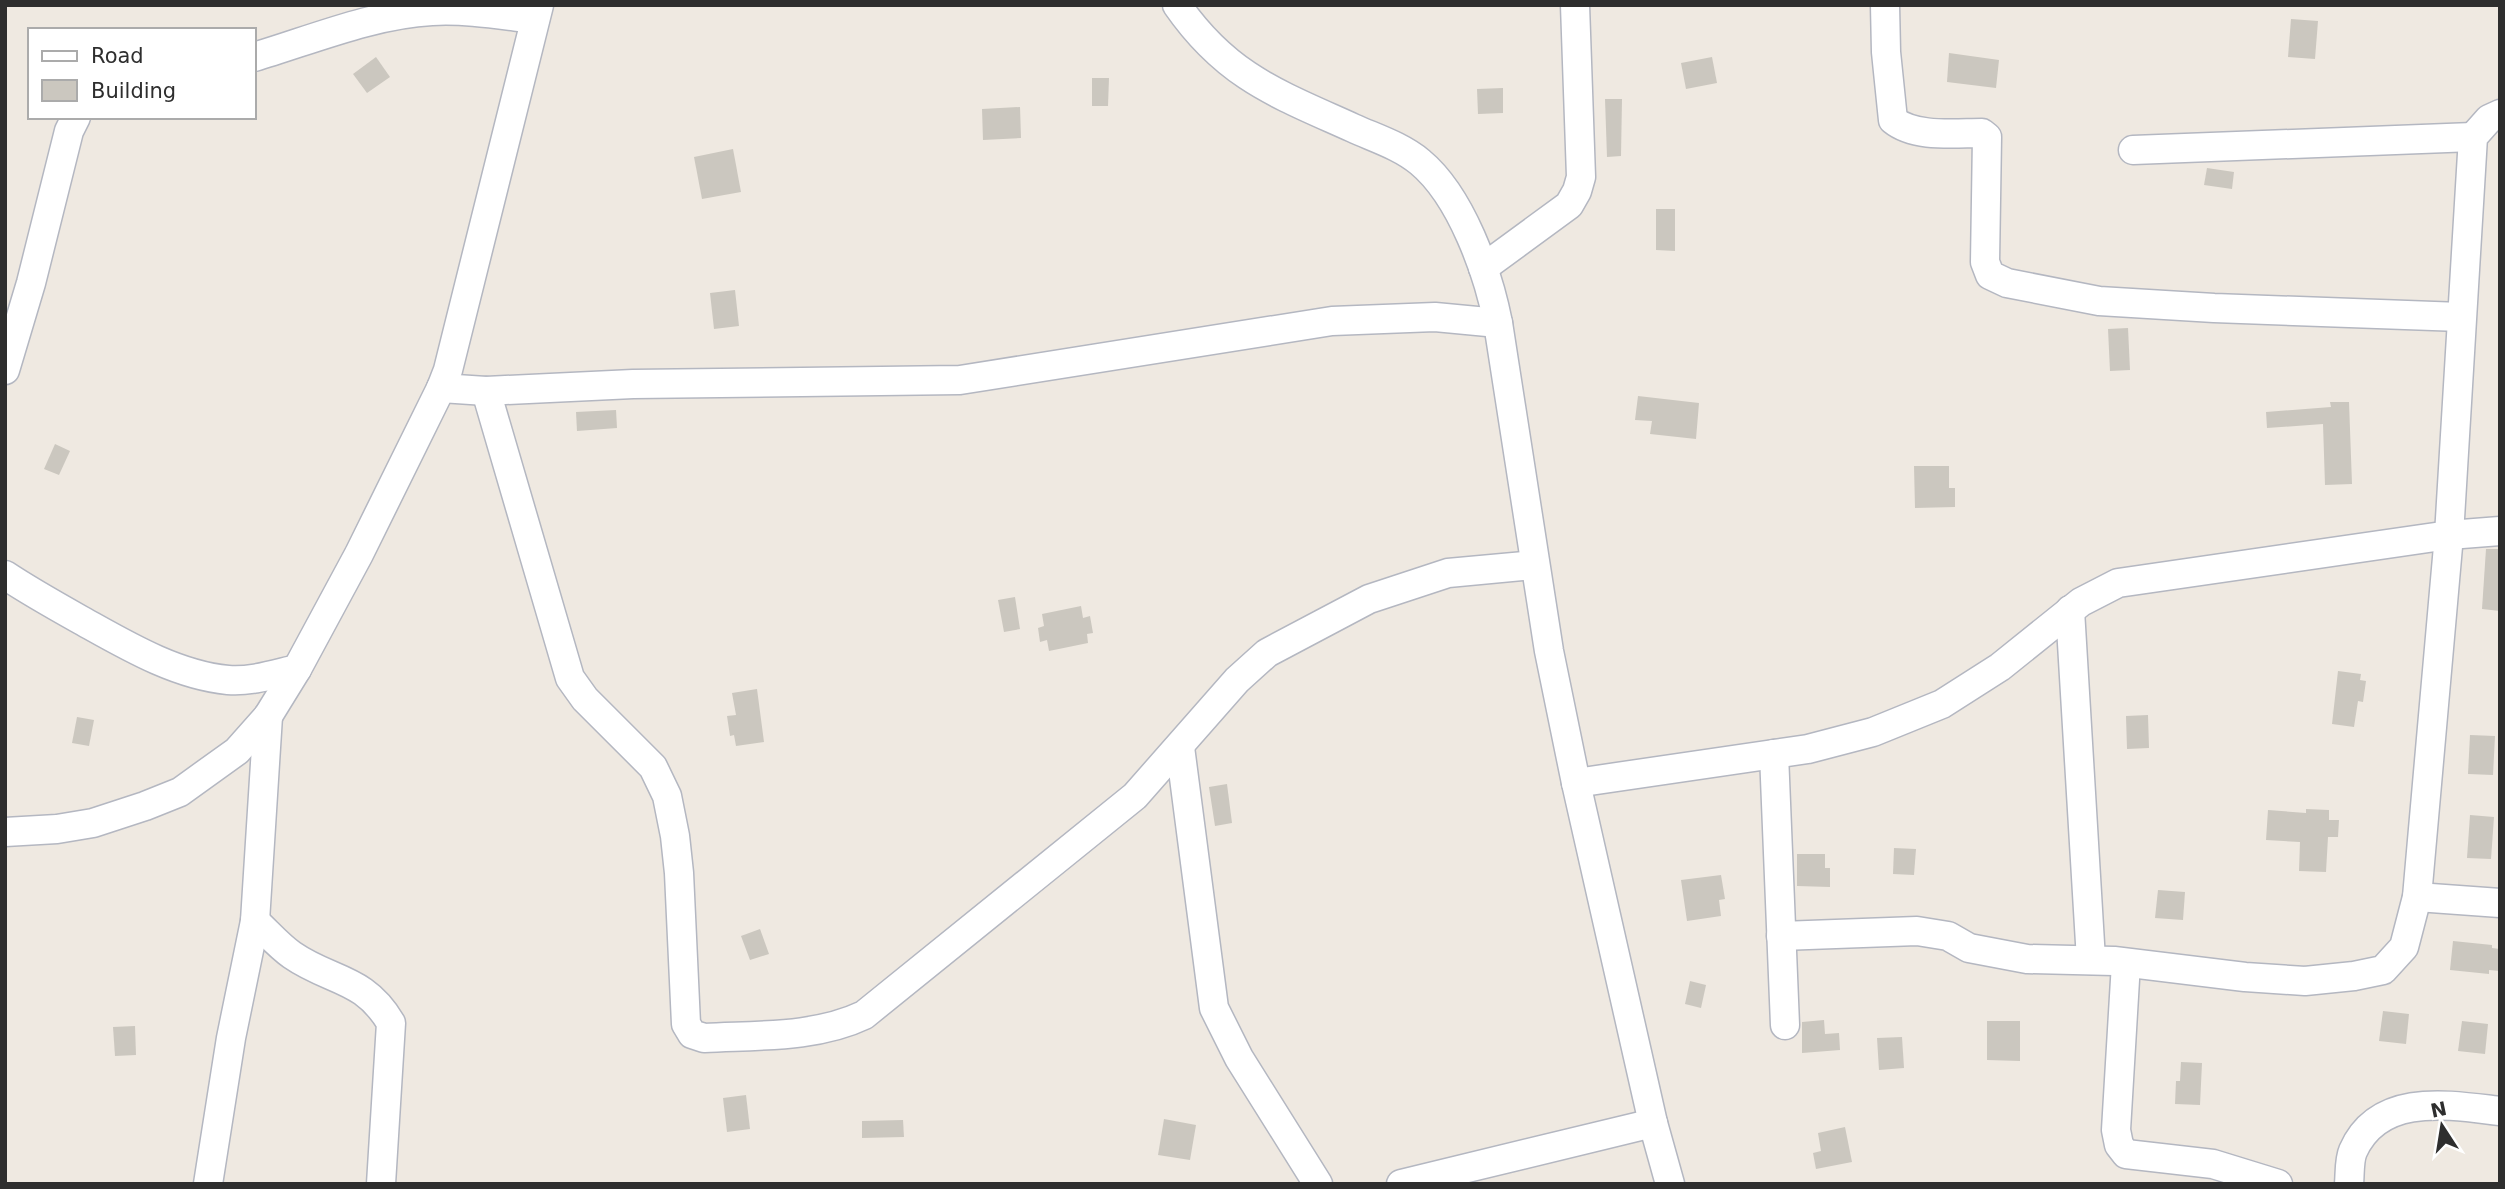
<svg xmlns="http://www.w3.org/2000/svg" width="2505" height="1189" font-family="'DejaVu Sans',sans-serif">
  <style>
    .building { fill: #cbc7bf }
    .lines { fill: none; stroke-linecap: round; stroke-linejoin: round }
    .minor-casing { stroke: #b4b7c1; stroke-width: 31 }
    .minor { stroke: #fff; stroke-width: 28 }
  </style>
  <rect width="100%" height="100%" fill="#efe9e1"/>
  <g class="building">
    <polygon points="2291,19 2318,21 2315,59 2288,57"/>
    <polygon points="1949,53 1999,60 1996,88 1947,82"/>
    <polygon points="376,57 390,77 367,93 353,74"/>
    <polygon points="1712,57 1717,83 1686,89 1681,63"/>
    <polygon points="1092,78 1109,78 1108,106 1092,106"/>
    <polygon points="1503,88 1503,113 1478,114 1477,89"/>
    <polygon points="1605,99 1622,99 1621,156 1607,157"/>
    <polygon points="1020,107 1021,138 983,140 982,109"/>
    <polygon points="733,149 741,192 702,199 694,157"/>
    <polygon points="2207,168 2234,172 2232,189 2204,185"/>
    <polygon points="1656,209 1675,209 1675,251 1656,250"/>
    <polygon points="735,290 739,326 714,329 710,293"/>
    <polygon points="2128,328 2130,370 2110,371 2108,329"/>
    <polygon points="1638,396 1699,403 1696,439 1650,434 1652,421 1635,420"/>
    <polygon points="2330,402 2349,402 2352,484 2325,485 2323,424 2267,428 2266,412 2331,407"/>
    <polygon points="616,410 617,428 577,431 576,412"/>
    <polygon points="55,444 70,451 59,475 44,469"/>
    <polygon points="1914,466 1949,466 1949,488 1955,488 1955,507 1915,508"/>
    <polygon points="2486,549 2500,549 2500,611 2482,609"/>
    <polygon points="1015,597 1020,629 1004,632 998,600"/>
    <polygon points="1081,606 1083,618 1090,616 1093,633 1087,634 1088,643 1049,651 1047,640 1040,642 1038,628 1044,626 1042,614"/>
    <polygon points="2338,671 2361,674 2360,680 2366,681 2363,702 2358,701 2354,727 2332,724"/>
    <polygon points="757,689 764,742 736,746 734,735 730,736 727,716 736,715 732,693"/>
    <polygon points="2148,715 2149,748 2127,749 2126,716"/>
    <polygon points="77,717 94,720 89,746 72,743"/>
    <polygon points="2470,735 2495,736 2493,775 2468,774"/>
    <polygon points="1227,784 1232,823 1215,826 1209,787"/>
    <polygon points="2306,809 2329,810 2329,820 2339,820 2338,837 2328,837 2326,872 2299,871 2300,842 2266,840 2268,810 2306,813"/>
    <polygon points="2470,815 2494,817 2491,859 2467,858"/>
    <polygon points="1894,848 1916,849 1914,875 1893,874"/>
    <polygon points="1797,854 1825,854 1825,868 1830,868 1830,887 1797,886"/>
    <polygon points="1721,875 1725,899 1719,900 1721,916 1687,921 1681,880"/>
    <polygon points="2158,890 2185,892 2183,920 2155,918"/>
    <polygon points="760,929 769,954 750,960 741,936"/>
    <polygon points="2453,941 2492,945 2492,948 2500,949 2500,971 2489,970 2489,974 2450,970"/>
    <polygon points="1690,981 1706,985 1701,1008 1685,1004"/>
    <polygon points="2383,1011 2409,1014 2406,1044 2379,1041"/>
    <polygon points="1824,1020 1825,1034 1839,1033 1840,1050 1802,1053 1802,1022"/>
    <polygon points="1987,1021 2020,1021 2020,1061 1987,1060"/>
    <polygon points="2462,1021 2488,1024 2485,1054 2458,1051"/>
    <polygon points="135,1026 136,1055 115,1056 113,1027"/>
    <polygon points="1902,1037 1904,1068 1879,1070 1877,1038"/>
    <polygon points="2181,1062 2202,1063 2200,1105 2175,1104 2176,1081 2180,1081"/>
    <polygon points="746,1095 750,1129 727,1132 723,1098"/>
    <polygon points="1164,1119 1196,1125 1190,1160 1158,1155"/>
    <polygon points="903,1120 904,1137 862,1138 862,1121"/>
    <polygon points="1845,1127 1852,1162 1816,1169 1813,1153 1821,1151 1818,1133"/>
  </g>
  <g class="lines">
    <g class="minor-casing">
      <g id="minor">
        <path d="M1177,5C1227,77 1278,94 1353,128C1375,138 1401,146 1420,162C1461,196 1488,272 1498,323L1549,651L1576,783L1653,1123L1670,1184"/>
        <path d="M1885,5L1886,52L1893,120C1915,138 1955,133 1982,133L1987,137L1985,262L1990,275L2007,283L2099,301L2214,308L2461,317"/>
        <path d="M254,57C311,40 373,14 432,11C466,9 501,15 535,19"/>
        <polyline points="2133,150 2473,137"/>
        <polyline points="1483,268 1569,205 1577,191 1581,177 1575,5"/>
        <polyline points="5,370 31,283 69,131 76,117"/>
        <polyline points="441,388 486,391 633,384 960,380 1332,321 1435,317 1498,323"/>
        <path d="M486,391L570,678L585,699L653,767L667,796L675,836L679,873L686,1024L692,1034L704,1038C757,1035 816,1038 864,1015L1135,796L1237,680L1267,653L1369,599L1448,573L1534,565"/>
        <path d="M5,575C29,591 54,605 79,619C124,644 175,675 228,680C251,682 275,674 297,669"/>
        <polyline points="2070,610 2091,960"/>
        <polyline points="1180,747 1214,1008 1239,1058 1318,1184"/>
        <polyline points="1774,754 1785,1025"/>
        <polyline points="1576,783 1808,749 1873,732 1942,704 2000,667 2081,602 2118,583 2449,535 2500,531"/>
        <polyline points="5,832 57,829 93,823 145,806 180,792 237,751 268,716 297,669 359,554 441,388 448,370 539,5"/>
        <polyline points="2417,897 2500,903"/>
        <path d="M255,921C267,932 279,946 292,955C331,982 364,977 391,1023L381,1184"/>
        <polyline points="1781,936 1917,931 1948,936 1969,948 2027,959 2114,961 2245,977 2305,981 2354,976 2383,970 2404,947 2417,897 2449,535 2473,137 2489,119 2500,114"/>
        <polyline points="2126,963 2116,1130 2119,1145 2126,1154 2213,1164 2278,1184"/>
        <polyline points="208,1184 231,1038 255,921 268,716"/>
        <polyline points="1401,1184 1653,1123"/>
        <path d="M2349,1184C2350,1174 2349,1160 2353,1151C2379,1092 2449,1105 2500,1111"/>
      </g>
    </g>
    <use href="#minor" class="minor"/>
  </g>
  <rect width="2505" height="1189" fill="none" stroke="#2e2e2e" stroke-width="14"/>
  <rect x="28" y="28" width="228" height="91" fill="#ffffff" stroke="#ababab" stroke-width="2"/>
  <rect x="42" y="51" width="35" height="10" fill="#ffffff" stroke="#ababab" stroke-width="2"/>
  <text x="91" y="63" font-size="21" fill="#2e2e2e">Road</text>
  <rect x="42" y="80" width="35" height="21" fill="#cbc7bf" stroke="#ababab" stroke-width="2"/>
  <text x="91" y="98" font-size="21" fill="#2e2e2e">Building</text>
  <g transform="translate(2442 1126) rotate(348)" stroke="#ffffff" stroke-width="5" paint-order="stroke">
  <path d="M0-5L12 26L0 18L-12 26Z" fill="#2e2e2e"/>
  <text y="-10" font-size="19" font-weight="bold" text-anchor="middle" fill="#2e2e2e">N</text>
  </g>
</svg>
